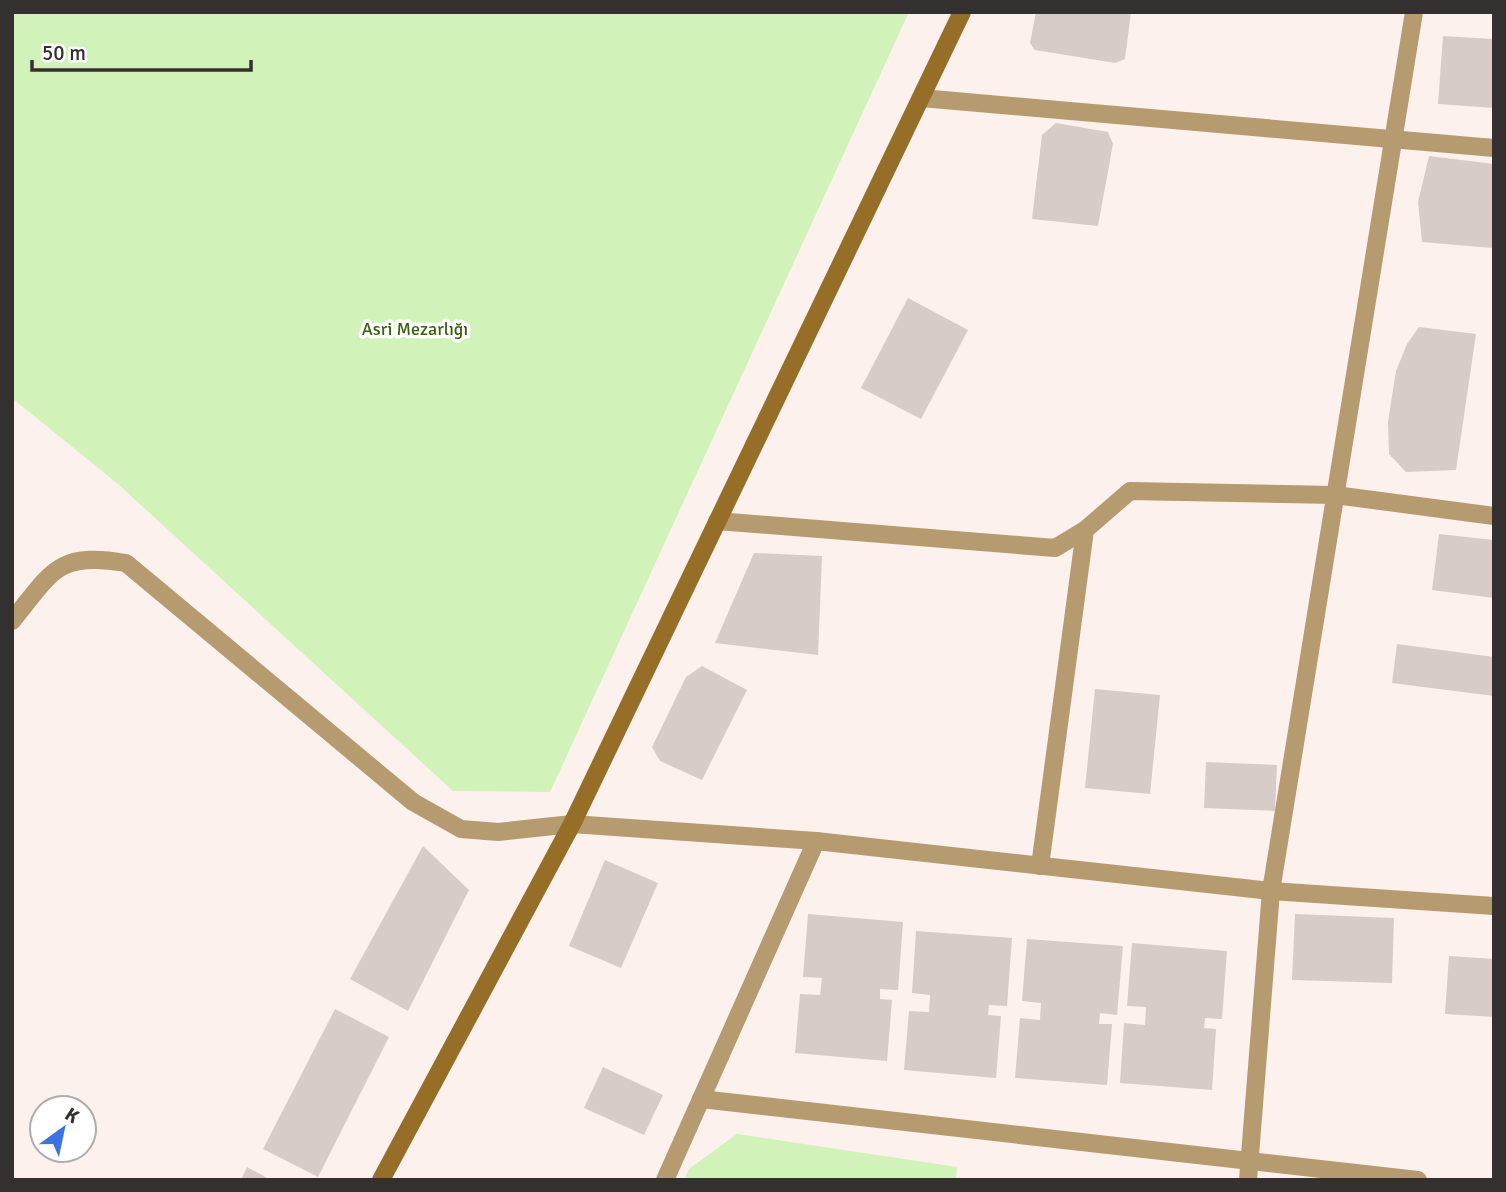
<svg xmlns="http://www.w3.org/2000/svg" width="1506" height="1192" font-family="Signika,sans-serif">
  <style>
    .green { fill: #d1f2b8 }
    .building { fill: #d7ccc8 }
    .lines { fill: none; stroke-linecap: round; stroke-linejoin: round }
    .street { stroke: #b69a70; stroke-width: 18 }
    .secondary { stroke: #966e27; stroke-width: 18 }
    .labels { text-anchor: middle; stroke-width: 7; stroke-linejoin: round; paint-order: stroke }
    .park-label { font-size: 18px; fill: #395f0a; stroke: #fff }
  </style>
  <rect width="100%" height="100%" fill="#fcf1ed"/>
  <g class="green">
    <polygon points="12,12 909,12 550,792 453,791 118,484 12,398"/>
    <polygon points="737,1134 957,1167 956,1180 684,1180 689,1169"/>
  </g>
  <g class="building">
    <polygon points="1036,12 1131,12 1125,59 1115,63 1035,50 1030,43"/>
    <polygon points="1443,36 1494,39 1494,108 1438,104"/>
    <polygon points="1056,123 1108,132 1113,144 1098,226 1032,219 1042,135"/>
    <polygon points="1429,156 1494,164 1492,248 1422,242 1418,202"/>
    <polygon points="908,298 968,330 921,419 861,388"/>
    <polygon points="1419,327 1476,334 1456,470 1406,472 1389,454 1388,422 1396,371 1407,344"/>
    <polygon points="1439,534 1494,540 1494,598 1432,590"/>
    <polygon points="754,553 822,556 818,655 715,643"/>
    <polygon points="1397,644 1494,657 1494,696 1392,683"/>
    <polygon points="702,666 747,690 702,780 660,761 652,747 686,677"/>
    <polygon points="1095,689 1160,695 1150,794 1085,788"/>
    <polygon points="1206,762 1277,765 1275,811 1204,808"/>
    <polygon points="423,846 469,890 408,1011 350,979"/>
    <polygon points="605,860 658,883 621,968 569,946"/>
    <polygon points="808,914 903,922 898,990 880,989 880,999 892,1000 887,1061 795,1053 800,994 820,995 822,978 803,977"/>
    <polygon points="1295,914 1394,918 1392,983 1292,980"/>
    <polygon points="916,931 1012,938 1007,1006 989,1005 988,1015 1001,1016 996,1078 904,1070 909,1011 929,1012 930,995 912,993"/>
    <polygon points="1027,939 1123,946 1117,1015 1100,1013 1099,1024 1112,1024 1107,1085 1015,1078 1020,1018 1040,1020 1041,1003 1022,1001"/>
    <polygon points="1132,943 1227,951 1222,1019 1205,1018 1204,1028 1216,1029 1212,1090 1120,1083 1124,1023 1145,1025 1146,1007 1127,1006"/>
    <polygon points="1449,956 1494,959 1494,1017 1445,1014"/>
    <polygon points="335,1009 389,1037 318,1177 263,1149"/>
    <polygon points="603,1067 663,1095 644,1135 584,1108"/>
    <polygon points="247,1167 271,1180 241,1180"/>
  </g>
  <g class="lines">
    <g class="street">
      <polyline points="921,98 1494,148"/>
      <polyline points="717,521 1055,548 1085,530 1130,491 1335,495 1494,516"/>
      <path d="M12,621C52,572 57,551 126,563L413,802L461,829L498,832L572,824L816,841L1271,891L1494,906"/>
      <polyline points="1040,866 1085,530"/>
      <polyline points="701,1099 1418,1180"/>
      <polyline points="665,1180 816,841"/>
      <polyline points="1248,1180 1271,891 1414,12"/>
    </g>
    <polyline class="secondary" points="381,1180 572,824 962,12"/>
  </g>
  <g class="labels">
    <g class="park-label">
      <text x="415" y="335">Asri Mezarlığı</text>
    </g>
  </g>
  <rect width="1506" height="1192" fill="none" stroke="#34302f" stroke-width="28"/>
  <g transform="translate(63 1129) rotate(33)"><circle r="33" fill="#ffffff" stroke="#aeacac" stroke-width="2"/>
  <path d="M0-5L12 26L0 18L-12 26Z" fill="#3b73e3"/>
  <text y="-10" font-size="19" font-weight="bold" text-anchor="middle" fill="#34302f">K</text>
  </g>
  <path d="M32 60v10h219v-10" fill="none" stroke="#34302f" stroke-width="3.5"/>
  <text x="42" y="60" font-size="21" fill="#34302f" stroke="#ffffff" stroke-width="5" paint-order="stroke">50 m</text>
</svg>
